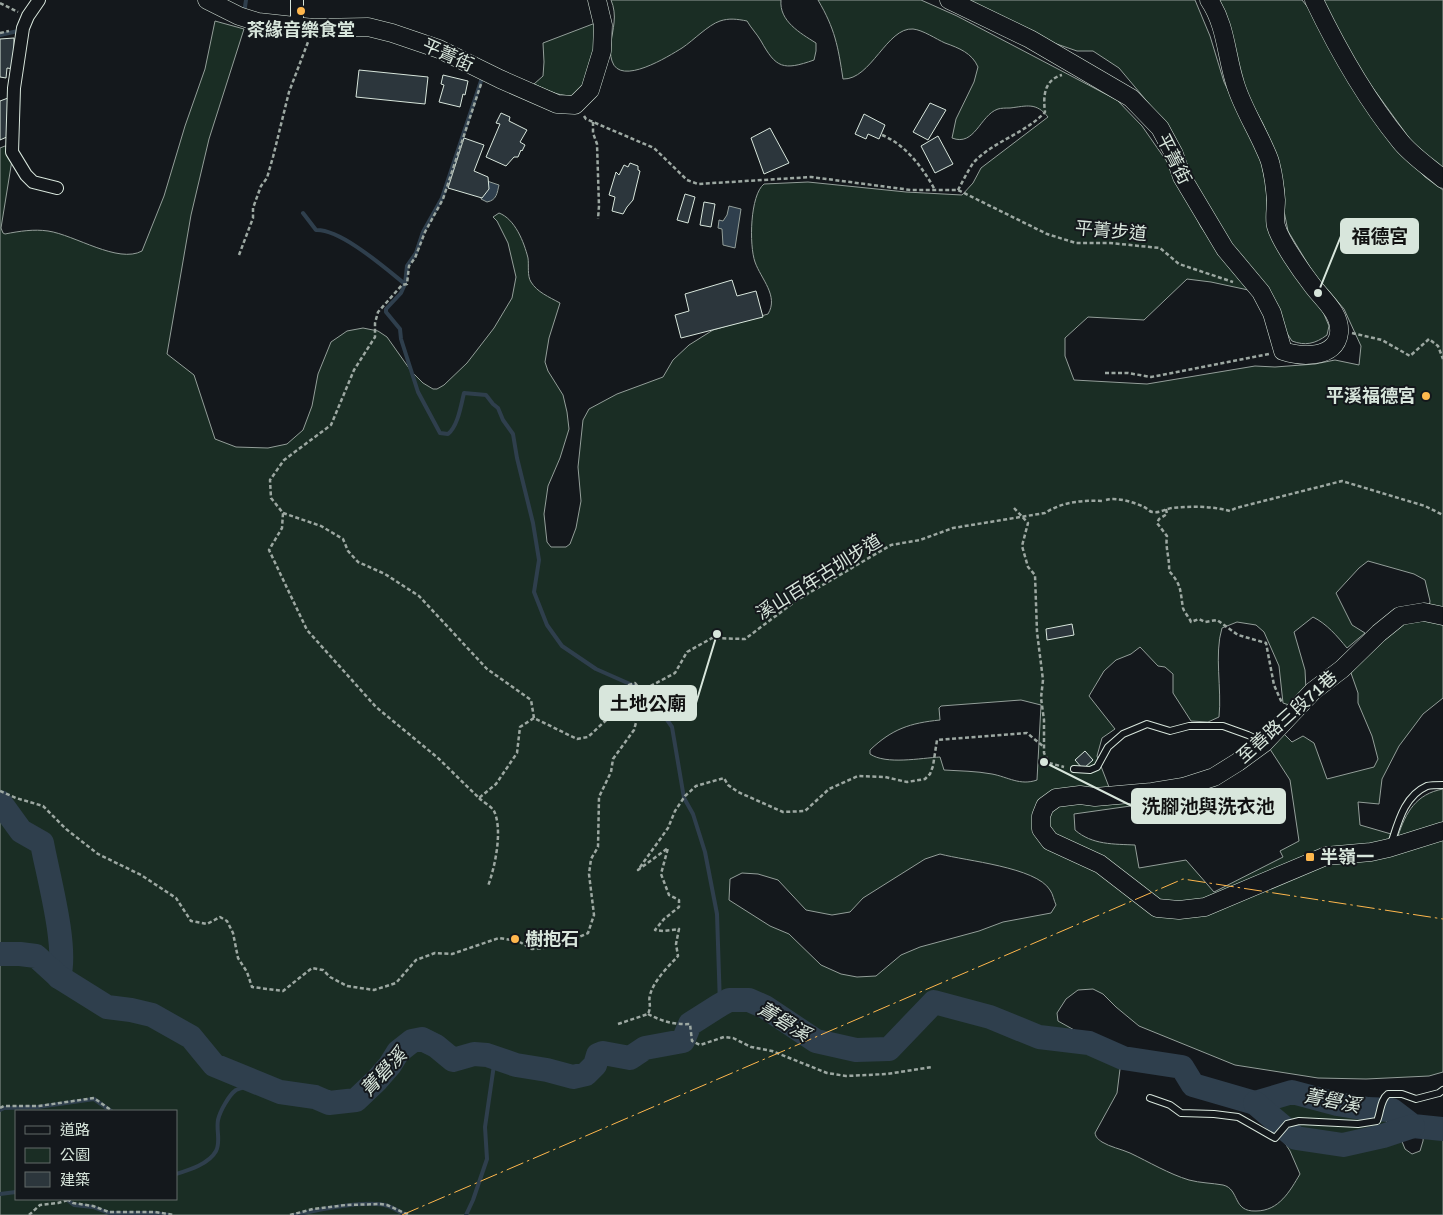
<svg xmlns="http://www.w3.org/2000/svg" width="1443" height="1215" font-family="Signika,'Noto Sans TC',sans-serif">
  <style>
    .green { fill: #1a2d24; stroke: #939e99; fill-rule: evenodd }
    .water { fill: #2f3f4d; stroke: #939e99 }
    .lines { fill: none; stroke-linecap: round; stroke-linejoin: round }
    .stream { stroke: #2f3f4d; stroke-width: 4 }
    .river { stroke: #2f3f4d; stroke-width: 24 }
    .building { fill: #2c363c; stroke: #d8e6dc }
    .lane-casing { stroke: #d8e6dc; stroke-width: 8 }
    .street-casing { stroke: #d8e6dc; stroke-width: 14 }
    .secondary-casing { stroke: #d8e6dc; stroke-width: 19 }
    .path { stroke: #9da8a2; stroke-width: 2.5; stroke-dasharray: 4 2.5; stroke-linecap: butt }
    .lane { stroke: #14181c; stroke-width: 6 }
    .street { stroke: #14181c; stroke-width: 12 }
    .secondary { stroke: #14181c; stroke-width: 18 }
    .power { stroke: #ffb74d; stroke-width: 1; stroke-dasharray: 18 4 2.5 4; stroke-linecap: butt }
    .poi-dot { fill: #ffb74d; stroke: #14181c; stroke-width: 2 }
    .labels { text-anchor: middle; stroke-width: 4; stroke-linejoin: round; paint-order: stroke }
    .poi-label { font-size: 18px; font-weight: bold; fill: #d8e6dc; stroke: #14181c; text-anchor: start }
    .street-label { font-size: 18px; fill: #d8e6dc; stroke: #14181c }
    .water-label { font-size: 19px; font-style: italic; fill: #d8e6dc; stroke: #14181c }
    .leader { fill: none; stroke: #d8e6dc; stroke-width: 2 }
    .callout-dot { fill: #d8e6dc; stroke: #14181c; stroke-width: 2 }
    .callout { fill: #d8e6dc; stroke: #d8e6dc; stroke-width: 2 }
    .callout-label { font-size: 19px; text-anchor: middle; font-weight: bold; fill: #111 }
  </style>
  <rect width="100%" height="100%" fill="#14181c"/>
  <g class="green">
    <path d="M611,0H781C779,21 800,33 816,43V51L814,60C783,71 776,68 761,41C757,34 751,28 747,21C737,19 729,18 720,21C708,25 694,40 682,48C669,56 620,87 612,61C608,50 613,34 614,23C615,15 614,7 611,0Z"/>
    <path d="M818,0H921L957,16L1117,100L1142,126L1172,169L1201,227L1228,264L1253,291L1211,282L1187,279L1144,320L1088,317L1065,338V356L1074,380L1147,384L1255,366L1275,367L1315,364L1335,360L1359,365L1361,346L1344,309L1314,274L1288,231L1284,211V189L1275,151L1263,124L1242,85L1218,0H1302L1314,15L1397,148L1425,177L1443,190V698L1423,714L1399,746L1382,779L1379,804L1358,802L1360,825L1398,836C1406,812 1416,794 1443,789V1072L1429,1076L1366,1079L1318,1078L1235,1065L1139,1026L1116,1007L1103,994L1093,989L1078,990L1066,999L1057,1013L1058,1021L1076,1031L1096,1036L1113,1047L1121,1061L1117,1093L1095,1133C1096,1138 1098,1139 1102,1142C1110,1147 1121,1149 1130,1153C1149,1162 1169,1174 1189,1180C1200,1183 1212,1183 1223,1185C1240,1189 1232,1212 1256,1211C1279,1211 1290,1191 1300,1174L1290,1151L1269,1118L1267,1109V1091L1274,1086L1288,1085L1312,1089L1368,1104L1388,1123L1401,1139L1405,1149L1412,1154L1420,1151L1423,1141L1424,1128L1429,1124L1443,1127V1215H0V148L5,146L10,147L12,160L1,228L3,233L5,234C20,231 34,229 48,231C75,235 118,264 142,251L164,196L185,126L205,69L215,21L244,29L209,139L191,215L167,354L194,375L215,439L236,447L268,448L287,444L303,430L312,406L318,374L331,342L347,331L363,328L378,331L387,337L411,371L423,383L433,389H437L444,385L467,363L494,328L512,298L516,277L508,243L497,221L493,217L499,213C515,219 524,242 528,258C529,265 527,276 531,282C537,292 549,297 560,303L549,338L545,362L548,371L563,395L567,412L569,429L560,458L548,486L544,514L547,542L551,547H566L570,544L576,528L581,501L578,467L583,420L589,409L617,394L663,377L673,360L689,345L713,330L768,314C779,296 761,279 755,262C749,245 750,195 764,184L808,182L906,192L962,195L973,183L981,168L1048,117C1036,102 1027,106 1010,108C1006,108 1001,108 998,109C980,115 975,147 952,138L956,119L974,82L978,67C972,53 959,48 945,43C936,39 923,30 913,29C887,27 871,80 843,79C838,46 835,29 818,0ZM1368,561L1414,574L1425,580L1430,601L1429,608L1392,631L1367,651L1351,673L1358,693V703L1372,736L1378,759L1374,767L1327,779L1314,743L1303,736L1292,742L1282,732L1268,746L1290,780L1299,841L1280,851L1283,857L1214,892L1186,860L1139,868L1135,845C1114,844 1092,845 1075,830L1074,814L1180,799L1181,783L1109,787L1097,756L1102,738L1115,729L1089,696L1104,671L1116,660L1131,654L1140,647L1158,666L1165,667L1173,674V693L1191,721L1208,722L1219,717C1222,689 1214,654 1222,628L1237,622L1256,625L1264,632L1279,666L1283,703L1289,705L1306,690L1305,670L1294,632L1313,617C1327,624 1337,636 1347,648L1365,633L1352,625L1336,593L1359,568ZM1021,700L1041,705L1037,780C1020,786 1008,777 992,774C976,771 960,771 944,770L940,757C921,758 886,765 870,754V750C892,729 910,723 940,720L939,708L941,706ZM940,854C966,861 1036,867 1050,890C1053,894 1054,901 1056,905L1051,913L1003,922L979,931L920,947L901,955L876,976L857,977L841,974L821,965L789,934L770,926L729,900L730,879L742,873L758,874L778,880L806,910L832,915L850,912L863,898L925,859ZM16,1111H176V1199H16Z"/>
    <path d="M963,0H1195L1210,36L1224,82L1260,156L1266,185L1269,231L1321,307L1329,326L1327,335C1315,344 1305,346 1292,341L1228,242L1190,179L1161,118L1119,68L1093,51H1077L1048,41Z"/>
    <polygon points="1322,0 1443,0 1443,169 1412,142 1349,55"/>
    <path d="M598,22L592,71L578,95C561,98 549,91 534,84L543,76L544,62L543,43Z"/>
  </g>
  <g class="water">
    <path d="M487,181L499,185C497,193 497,200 487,202L481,199Z"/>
    <polygon points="729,206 741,209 735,248 723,245 722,229 718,228 719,220 723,221 727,215"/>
  </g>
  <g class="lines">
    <g class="stream">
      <polyline points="245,7 246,0"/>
      <polyline points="0,35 18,31"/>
      <path d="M481,81L442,198L423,232L416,253L407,266L405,284L401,293L386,309V312L400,329L401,339L418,392L440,433L448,434C458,426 461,405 464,393L486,395L493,404L498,408L503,420L513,434L517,458L533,523L539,560L534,592L547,625L562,646L596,669L639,688L645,702L663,714L672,727L684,798L693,814L705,852L717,914L720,1005"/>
      <path d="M303,213L316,230C341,229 385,268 405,284"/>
      <polyline points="0,1110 4,1108 38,1107 94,1099 111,1111"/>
      <path d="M176,1174C189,1170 209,1164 216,1151C221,1142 216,1130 218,1120C220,1111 229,1095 236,1090C244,1086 255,1085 263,1084"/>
      <polyline points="0,1194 16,1192"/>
      <polyline points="66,1199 74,1205 93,1207 109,1213 154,1213 168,1215"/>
      <path d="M295,1215C316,1210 369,1199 388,1206C394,1208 400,1212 405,1215"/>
      <polyline points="466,1215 473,1200 487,1159 485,1127 495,1058"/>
    </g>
    <g class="river">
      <path d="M0,802L21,831L42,843C48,876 68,947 59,977"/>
      <polyline points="0,954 20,954 36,956 59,977 107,1007 131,1010 152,1015 191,1037 214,1065 280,1092 315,1097 329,1103 356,1100 377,1080 390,1065 398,1052 412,1041 422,1039 436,1046 453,1060 474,1054 487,1055 516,1065 547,1070 573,1077 586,1074 595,1065 598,1055 603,1053 630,1058 645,1048 683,1041 690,1024 720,1005 729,1000 749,1000 765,1007 816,1041 856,1050 889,1049 934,1002 990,1017 1039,1037 1089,1043 1123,1058 1182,1067 1193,1085 1255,1103 1292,1092 1337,1104 1368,1109 1392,1110 1413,1126 1443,1129"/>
      <polyline points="1255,1103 1296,1138 1343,1145 1383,1136 1413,1126"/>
    </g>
  </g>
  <g class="building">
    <polygon points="14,38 14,69 7,68 6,78 0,77 0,39"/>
    <polygon points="359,70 428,77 425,104 356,97"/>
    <polygon points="443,75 468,81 465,95 463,94 460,107 439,102 444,85 441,84"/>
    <polygon points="8,98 9,136 0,140 0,101"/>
    <polygon points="930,103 946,110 928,140 913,132"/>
    <polygon points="501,113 510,117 509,121 527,130 520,142 525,145 522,151 521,150 518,157 514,157 506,166 486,157 500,124 496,123"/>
    <polygon points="864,114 885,125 879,139 868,134 866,139 855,134"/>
    <polygon points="770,128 789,163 764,174 751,138"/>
    <polygon points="938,136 953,164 935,173 921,146"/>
    <polygon points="464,138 484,145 474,171 488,177 489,189 482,198 448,188"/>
    <polygon points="630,163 638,166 638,170 640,171 633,200 627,207 623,214 612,211 615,197 609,195 616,172 619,175 624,165 628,167"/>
    <polygon points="685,194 695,197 688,223 677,220"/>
    <polygon points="704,202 715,204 711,227 700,225"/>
    <polygon points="732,280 737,296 756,291 763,317 681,338 675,315 689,311 685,294"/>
    <polygon points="1072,624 1074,635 1047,640 1046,629"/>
    <polygon points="1085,751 1093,760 1083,769 1075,760"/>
  </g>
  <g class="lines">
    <g class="lane-casing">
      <g id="lane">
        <polyline points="1074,769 1090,770 1097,767 1108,747 1123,734 1147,724 1170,731 1189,726 1223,726 1248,735 1263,742"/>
        <path d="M1391,844C1398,823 1404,796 1427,786C1431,785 1438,785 1443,785"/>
        <path d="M1150,1098L1170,1105L1181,1113L1214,1114L1238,1117L1275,1138L1287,1124L1299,1121L1358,1124L1377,1121C1381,1112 1380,1100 1388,1094H1402L1416,1099L1439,1093L1443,1090"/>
      </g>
    </g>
    <g class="street-casing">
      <g id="street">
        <polyline points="39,0 28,16 23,28 14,88 12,152 26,175 33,182 57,188"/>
        <polyline points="297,0 297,27"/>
      </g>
    </g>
    <g class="secondary-casing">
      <g id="secondary">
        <polyline points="207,0 239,16 258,22 313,28 368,27 392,33 439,49 500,79 557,104 575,105 590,90 602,51 603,25 597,0"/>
        <path d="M949,0L1030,39L1131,98L1160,128L1174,154L1182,177L1225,249L1261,292L1272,313L1283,351C1301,357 1336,359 1339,333C1341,313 1322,299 1312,285C1302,272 1280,241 1276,226C1274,219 1276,208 1276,200C1275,188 1274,177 1271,166C1270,159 1266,152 1263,145C1254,125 1241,104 1235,83C1226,55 1226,25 1209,0"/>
        <path d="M1314,0C1338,50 1365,98 1400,141C1411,155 1429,167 1443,179"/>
        <polyline points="1443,616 1424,612 1400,616 1379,633 1342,669 1313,691 1264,743 1238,762 1214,777 1183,787 1152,792 1095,797 1080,795 1056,798 1045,806 1041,816 1041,829 1050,841 1100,864 1157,908 1179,910 1205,907 1326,856 1371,852 1389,848 1443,831"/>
      </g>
    </g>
    <g class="path">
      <polyline points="0,3 18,12"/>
      <polyline points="0,33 9,31"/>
      <polyline points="481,84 443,199 425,232 415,258 409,266 407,284 402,285 378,312 375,323 375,337 354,370 331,425 284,460 270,480 271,498 283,513 282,528 269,550 307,630 376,707 438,758 479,798 496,784 517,753 520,727 534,718 577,739 588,737 618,709 629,685 635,683 643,693"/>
      <polyline points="584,116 586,119 654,148 687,180 698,184 811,177 911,190 958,190 1047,234 1076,243 1110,243 1160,248 1179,264 1233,282"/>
      <polyline points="593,122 593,133 597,144 599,206 598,219"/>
      <path d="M882,135C906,145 923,168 935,190"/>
      <path d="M958,190C963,181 968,170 974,162C994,141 1026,133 1045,112C1043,96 1044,80 1062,75"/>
      <polyline points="239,255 253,218 253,208 261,186 267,178 273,157 289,92 308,42"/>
      <polyline points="1352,333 1382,340 1410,356 1429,339 1438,346 1443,359"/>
      <polyline points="1105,373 1128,373 1151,377 1269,354"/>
      <path d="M1106,500C1117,497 1133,502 1144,507C1147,508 1149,512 1153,512C1160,513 1165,509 1172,508C1191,506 1211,506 1230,511L1236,508L1342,481L1425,506L1443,515"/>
      <polyline points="1014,508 1028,523 1022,546 1028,567 1035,575 1037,632 1043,680 1041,698 1044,720 1044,753 1049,763 1064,767"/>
      <path d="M1166,509L1167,514L1159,519L1157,523L1167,536C1165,548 1170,559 1169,571C1182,585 1180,591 1183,608C1184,612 1189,617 1191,622L1199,619L1205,622L1217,620L1238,635L1266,643L1274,685L1282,703"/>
      <polyline points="283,513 321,526 343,539 348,551 358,562 385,574 419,596 487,669 531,700 534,718"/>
      <path d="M0,791L16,798L43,806L66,829L98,854L141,875L176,898L191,921L207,924L220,917L227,921L233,933L238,958L247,972L252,987L283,991L312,968L323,970L330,977L347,986L374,990L396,983L416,960L435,953L452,954L499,938L518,941L532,949L543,948L566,943L588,933L594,915L589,874L591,859L598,847L599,797L611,772L613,759L634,730L645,689L675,673L687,652L712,638L745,639L797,600L891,545L920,540L953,528L1045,513C1062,502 1082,500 1102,501"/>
      <path d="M479,798C483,802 491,806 494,811C503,830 495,867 488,886"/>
      <path d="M648,1014C661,1021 674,1025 690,1024L692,1041L700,1045L724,1037L733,1038L751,1047L772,1051L827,1073L846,1076L887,1074L932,1067"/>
      <path d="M618,1024L648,1014C652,1005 648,1002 650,995C654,980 668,967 678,956L676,944L679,929L663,931L655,930L664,919L679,907V900L669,895L661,874L668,848L638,870L668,828L675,811L685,796L696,786L724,778L728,785L738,792L783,812L805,811L829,789L858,776L885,777L907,782L925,779L930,774L933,766L937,740L1027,733L1044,747"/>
      <polyline points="0,1108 4,1106 39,1106 94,1098 112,1111"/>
      <polyline points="67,1199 73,1203 93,1206 109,1212 155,1212 174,1215"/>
      <polyline points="29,1215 40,1205 58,1203 68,1200"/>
      <polyline points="290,1215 313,1209 346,1205 380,1204 387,1205 409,1215"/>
    </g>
    <use href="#lane" class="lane"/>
    <use href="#street" class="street"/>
    <use href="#secondary" class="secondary"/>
    <polyline class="power" points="402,1215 1183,879 1443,919"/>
  </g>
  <g class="poi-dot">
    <circle cx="301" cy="11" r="5"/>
    <circle cx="1426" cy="396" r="5"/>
    <rect x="1305" y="852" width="10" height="10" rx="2.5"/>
    <circle cx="515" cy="939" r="5"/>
  </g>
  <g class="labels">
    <g class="poi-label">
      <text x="301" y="36" text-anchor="middle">茶緣音樂食堂</text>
      <text x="1416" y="402" text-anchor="end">平溪福德宮</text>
      <text x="1320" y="863">半嶺一</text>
      <text x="525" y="945">樹抱石</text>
    </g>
    <g class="street-label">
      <text transform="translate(448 55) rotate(24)" y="6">平菁街</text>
      <text transform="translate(1174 159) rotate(63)" y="6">平菁街</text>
      <text transform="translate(1111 231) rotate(5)" y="6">平菁步道</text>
      <text transform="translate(819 577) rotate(-32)" y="6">溪山百年古圳步道</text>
      <text transform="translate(1287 717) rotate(-42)" y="6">至善路三段71巷</text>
    </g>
    <g class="water-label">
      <text transform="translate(784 1021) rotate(31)" y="7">菁礐溪</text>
      <text transform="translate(383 1072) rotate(-47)" y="7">菁礐溪</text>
      <text transform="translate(1332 1100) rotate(11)" y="7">菁礐溪</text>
    </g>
  </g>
  <path class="leader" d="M1318 293L1341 236M717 634L696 703M1044 762L1132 806"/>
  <g class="callout-dot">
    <circle cx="1318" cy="293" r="5"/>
    <circle cx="717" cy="634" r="5"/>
    <circle cx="1044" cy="762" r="5"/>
  </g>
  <g class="callout">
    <rect x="1341" y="219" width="77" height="34" rx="5"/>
    <rect x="600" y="686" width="96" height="34" rx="5"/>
    <rect x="1132" y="789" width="153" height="34" rx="5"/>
  </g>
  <g class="callout-label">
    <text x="1380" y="243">福德宮</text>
    <text x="648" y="710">土地公廟</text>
    <text x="1208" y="813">洗腳池與洗衣池</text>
  </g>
  <rect x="15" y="1110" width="162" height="90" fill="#14181c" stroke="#626a69"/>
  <rect x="25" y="1126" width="25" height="8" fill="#14181c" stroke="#626a69"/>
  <text x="60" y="1135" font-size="15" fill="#d8e6dc">道路</text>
  <rect x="25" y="1148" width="25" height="15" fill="#1a2d24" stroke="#626a69"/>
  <text x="60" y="1160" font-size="15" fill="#d8e6dc">公園</text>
  <rect x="25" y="1172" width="25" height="15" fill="#2c363c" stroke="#626a69"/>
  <text x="60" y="1185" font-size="15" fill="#d8e6dc">建築</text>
</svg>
